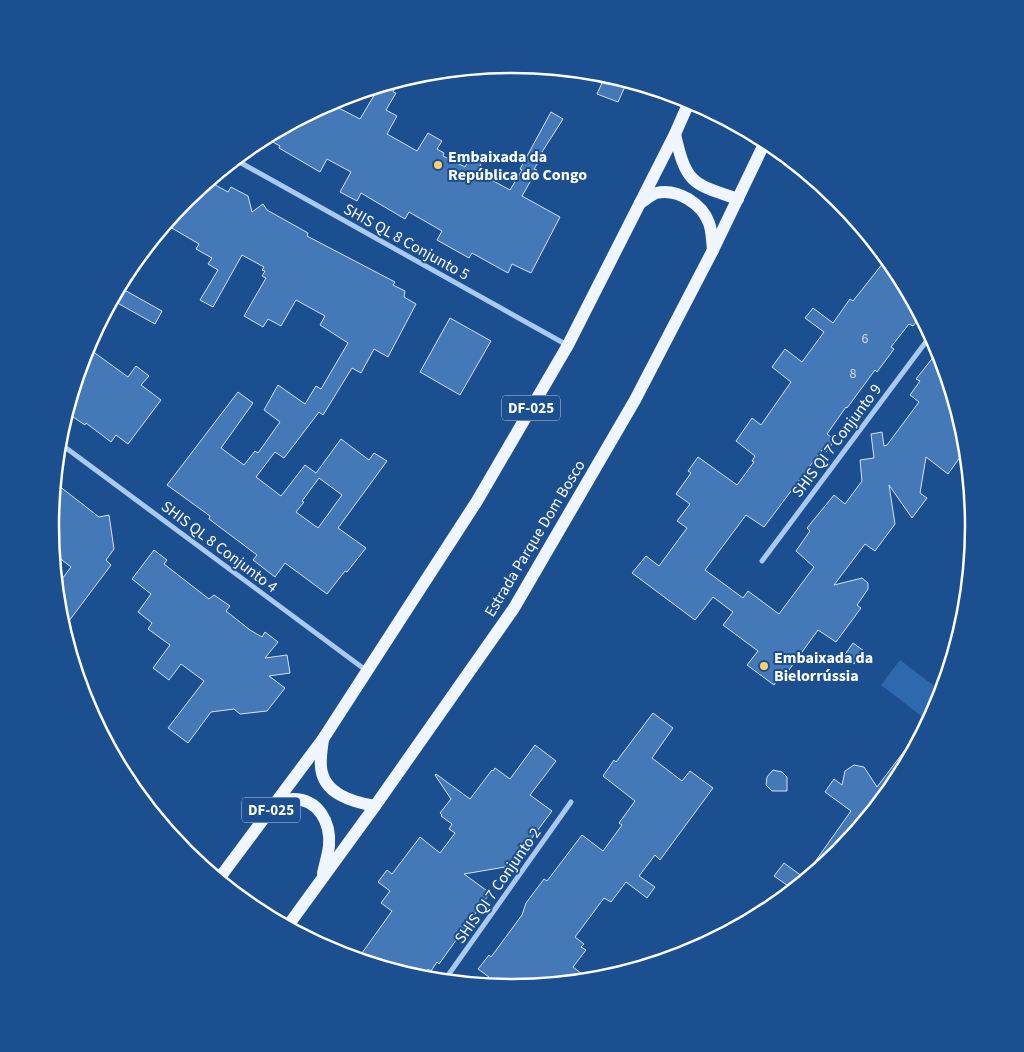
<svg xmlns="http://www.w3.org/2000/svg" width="1024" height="1052" font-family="'Source Sans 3',sans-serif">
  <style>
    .green { fill: #2e69ad }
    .building { fill: #4478b7; stroke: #cfe3fa; fill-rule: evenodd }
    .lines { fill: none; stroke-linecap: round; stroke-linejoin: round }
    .minor { stroke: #a9c9ee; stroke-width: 5 }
    .primary { stroke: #f0f6ff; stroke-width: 12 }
    .poi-dot { fill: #ffd166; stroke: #1b4f8f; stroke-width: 2 }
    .labels { text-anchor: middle; stroke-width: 4; stroke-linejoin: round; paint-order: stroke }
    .number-label { font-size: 14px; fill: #d0dded }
    .shield { fill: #1b4f8f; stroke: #bbcadd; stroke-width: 1 }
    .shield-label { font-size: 15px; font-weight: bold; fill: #fff }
    .poi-label { font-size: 16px; font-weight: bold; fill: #fff; stroke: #1b4f8f; text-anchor: start }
    .street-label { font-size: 16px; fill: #fff; stroke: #1b4f8f }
    .rim { fill: none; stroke: #fff; stroke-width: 2.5 }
  </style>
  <rect width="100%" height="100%" fill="#1b4f8f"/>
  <polygon class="green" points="900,660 942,692 939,703 929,722 881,685"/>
  <g class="building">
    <polygon points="606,74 627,82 618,102 597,94"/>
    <polygon points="387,84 395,88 393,92 396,93 386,110 397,116 387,134 417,151 428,133 442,141 437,149 444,153 443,156 465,167 471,156 482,162 477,172 510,190 522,170 520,169 551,112 563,119 542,152 544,153 534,169 537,170 522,196 560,217 531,273 512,264 508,273 472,253 469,258 437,240 442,231 409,212 405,219 361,193 357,201 340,192 351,172 327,159 320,172 279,148 280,146 264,137 329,103 360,119 375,94 368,89"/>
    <path d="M208,181L228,192L231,187L248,196L252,212L263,204L267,210L308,233L307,236L395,282L393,285L405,291L404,297L416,304L388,357L374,349L361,373L352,368L323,415L319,412L284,458L275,452L256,477L281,496L305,465L316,473L341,439L369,460L374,453L387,461L338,528L366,548L347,572L345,571L327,594L285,563L275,577L253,560L257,555L209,519L210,516L167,485L238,392L253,403L221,448L244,465L255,451L258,453L280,422L264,410L278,385L305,404L316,386L321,389L348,343L320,325L325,316L296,300L281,326L268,319L263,327L244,316L266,278L262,276L265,271L262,270L264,267L242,255L213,307L200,300L218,270L208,264L212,258L196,249L199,244L165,224L186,199L195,191L201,194ZM319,478L342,495L318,528L296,512L304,502L302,501Z"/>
    <polygon points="887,258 896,270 921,316 913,326 909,324 891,347 894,349 877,372 875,370 847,408 846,407 827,434 835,440 826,452 822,450 764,527 746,515 705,570 743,598 748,591 779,614 814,567 796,551 810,531 807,528 834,495 845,504 862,481 860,460 874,458 871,434 882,432 884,446 887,445 919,402 910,395 920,381 916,379 939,350 965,436 966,449 948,474 926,457 920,493 927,498 912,518 889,485 895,524 875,551 865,544 834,585 862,578 868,583 868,589 857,605 861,608 836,642 818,630 781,681 778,679 774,685 747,665 758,651 723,625 733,612 713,597 695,620 632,573 646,556 659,566 687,528 677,521 690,504 676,494 691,473 688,471 698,457 737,485 754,462 752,461 755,456 736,441 752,418 761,425 791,382 772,367 785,349 802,362 824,332 805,318 813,308 833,323 850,299 853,301"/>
    <polygon points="119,287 162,311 155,324 112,300"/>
    <polygon points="450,318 491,341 460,395 420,372"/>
    <polygon points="88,348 128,377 136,366 149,376 141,385 161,400 128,444 116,435 111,442 86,423 85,425 70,415 69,403 84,354"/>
    <polygon points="54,482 99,517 109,515 114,549 106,560 111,565 63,629 59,616 56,587 71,567 53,553 50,526"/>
    <polygon points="154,550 167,560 164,564 209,599 214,595 230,606 226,611 250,630 262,637 265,632 278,642 265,658 287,655 290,673 269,676 285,688 267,711 240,714 234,709 211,712 188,743 168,728 204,681 181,664 169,680 153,668 170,645 148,629 152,623 138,612 151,594 132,579"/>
    <polygon points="853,643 864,651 854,664 844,656"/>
    <polygon points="653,713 673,728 652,758 682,781 690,771 713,788 660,860 655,855 639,876 655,887 647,898 626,882 611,902 604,898 575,937 584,944 581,947 586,950 573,967 582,974 576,982 512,988 483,985 489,977 478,969 489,955 491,957 522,915 526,903 544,879 547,881 582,835 603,851 622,825 619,823 635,801 603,776 614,760 616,762"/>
    <polygon points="535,745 556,761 530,795 552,811 511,866 464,874 490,893 439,964 437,962 431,971 428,969 420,979 357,960 392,911 381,903 390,891 378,882 387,870 392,874 420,837 440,853 455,833 449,829 452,824 441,816 442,815 440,813 451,799 435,775 436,774 470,799 492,770 493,771 495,768 510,779"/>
    <polygon points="905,750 911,754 896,783 838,853 810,876 807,873 851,811 825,792 834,779 842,785 845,771 854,765 864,767 877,787"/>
    <polygon points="773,770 782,772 787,777 787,791 772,791 766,785 767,777"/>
    <polygon points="784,863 806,879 794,890 774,876"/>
  </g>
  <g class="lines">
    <g class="minor">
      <polyline points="234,159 567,345"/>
      <polyline points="58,442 367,671"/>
      <polyline points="762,561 931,335"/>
      <polyline points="444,981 571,802"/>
    </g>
    <g class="primary">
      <path d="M675,134C686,184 693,184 738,199"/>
      <path d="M640,203C645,200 651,195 656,193C678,188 702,204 709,223C712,231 712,241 713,250"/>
      <path d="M323,739C322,748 320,758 321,767C323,794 353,802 375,806"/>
      <path d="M274,804C280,803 287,799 293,799C319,799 331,823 329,846C328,855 325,864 323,873"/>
      <polyline points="218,880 323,739 477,501 568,345 675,134 690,100"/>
      <polyline points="287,927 375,806 514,608 635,400 713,250 766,140"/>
    </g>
  </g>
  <g class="poi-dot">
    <circle cx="438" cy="165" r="5"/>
    <circle cx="764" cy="666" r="5"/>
  </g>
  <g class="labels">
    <g class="number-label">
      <text x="865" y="343">6</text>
      <text x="853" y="378">8</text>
    </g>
    <g class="shield">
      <rect x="502" y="395.5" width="58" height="25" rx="4"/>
      <rect x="242" y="797.5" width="58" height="25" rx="4"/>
    </g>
    <g class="shield-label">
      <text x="531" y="413">DF-025</text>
      <text x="271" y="815">DF-025</text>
    </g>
    <g class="poi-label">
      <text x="448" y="162">Embaixada da<tspan x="448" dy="18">República do Congo</tspan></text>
      <text x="774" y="663">Embaixada da<tspan x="774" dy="18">Bielorrússia</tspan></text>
    </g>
    <g class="street-label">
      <text transform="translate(407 241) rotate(29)" y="6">SHIS QL 8 Conjunto 5</text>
      <text transform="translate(836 440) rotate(-53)" y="6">SHIS QI 7 Conjunto 9</text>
      <text transform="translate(534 538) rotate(-59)" y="6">Estrada Parque Dom Bosco</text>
      <text transform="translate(220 546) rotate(37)" y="6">SHIS QL 8 Conjunto 4</text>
      <text transform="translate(497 885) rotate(-55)" y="6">SHIS QI 7 Conjunto 2</text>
    </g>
  </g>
  <path d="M0 0H1024V1052H0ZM59 526a453 453 0 1 1 906 0a453 453 0 1 1-906 0Z" fill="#1b4f8f" fill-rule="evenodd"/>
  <path class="rim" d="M59 526a453 453 0 1 1 906 0a453 453 0 1 1-906 0Z"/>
</svg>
